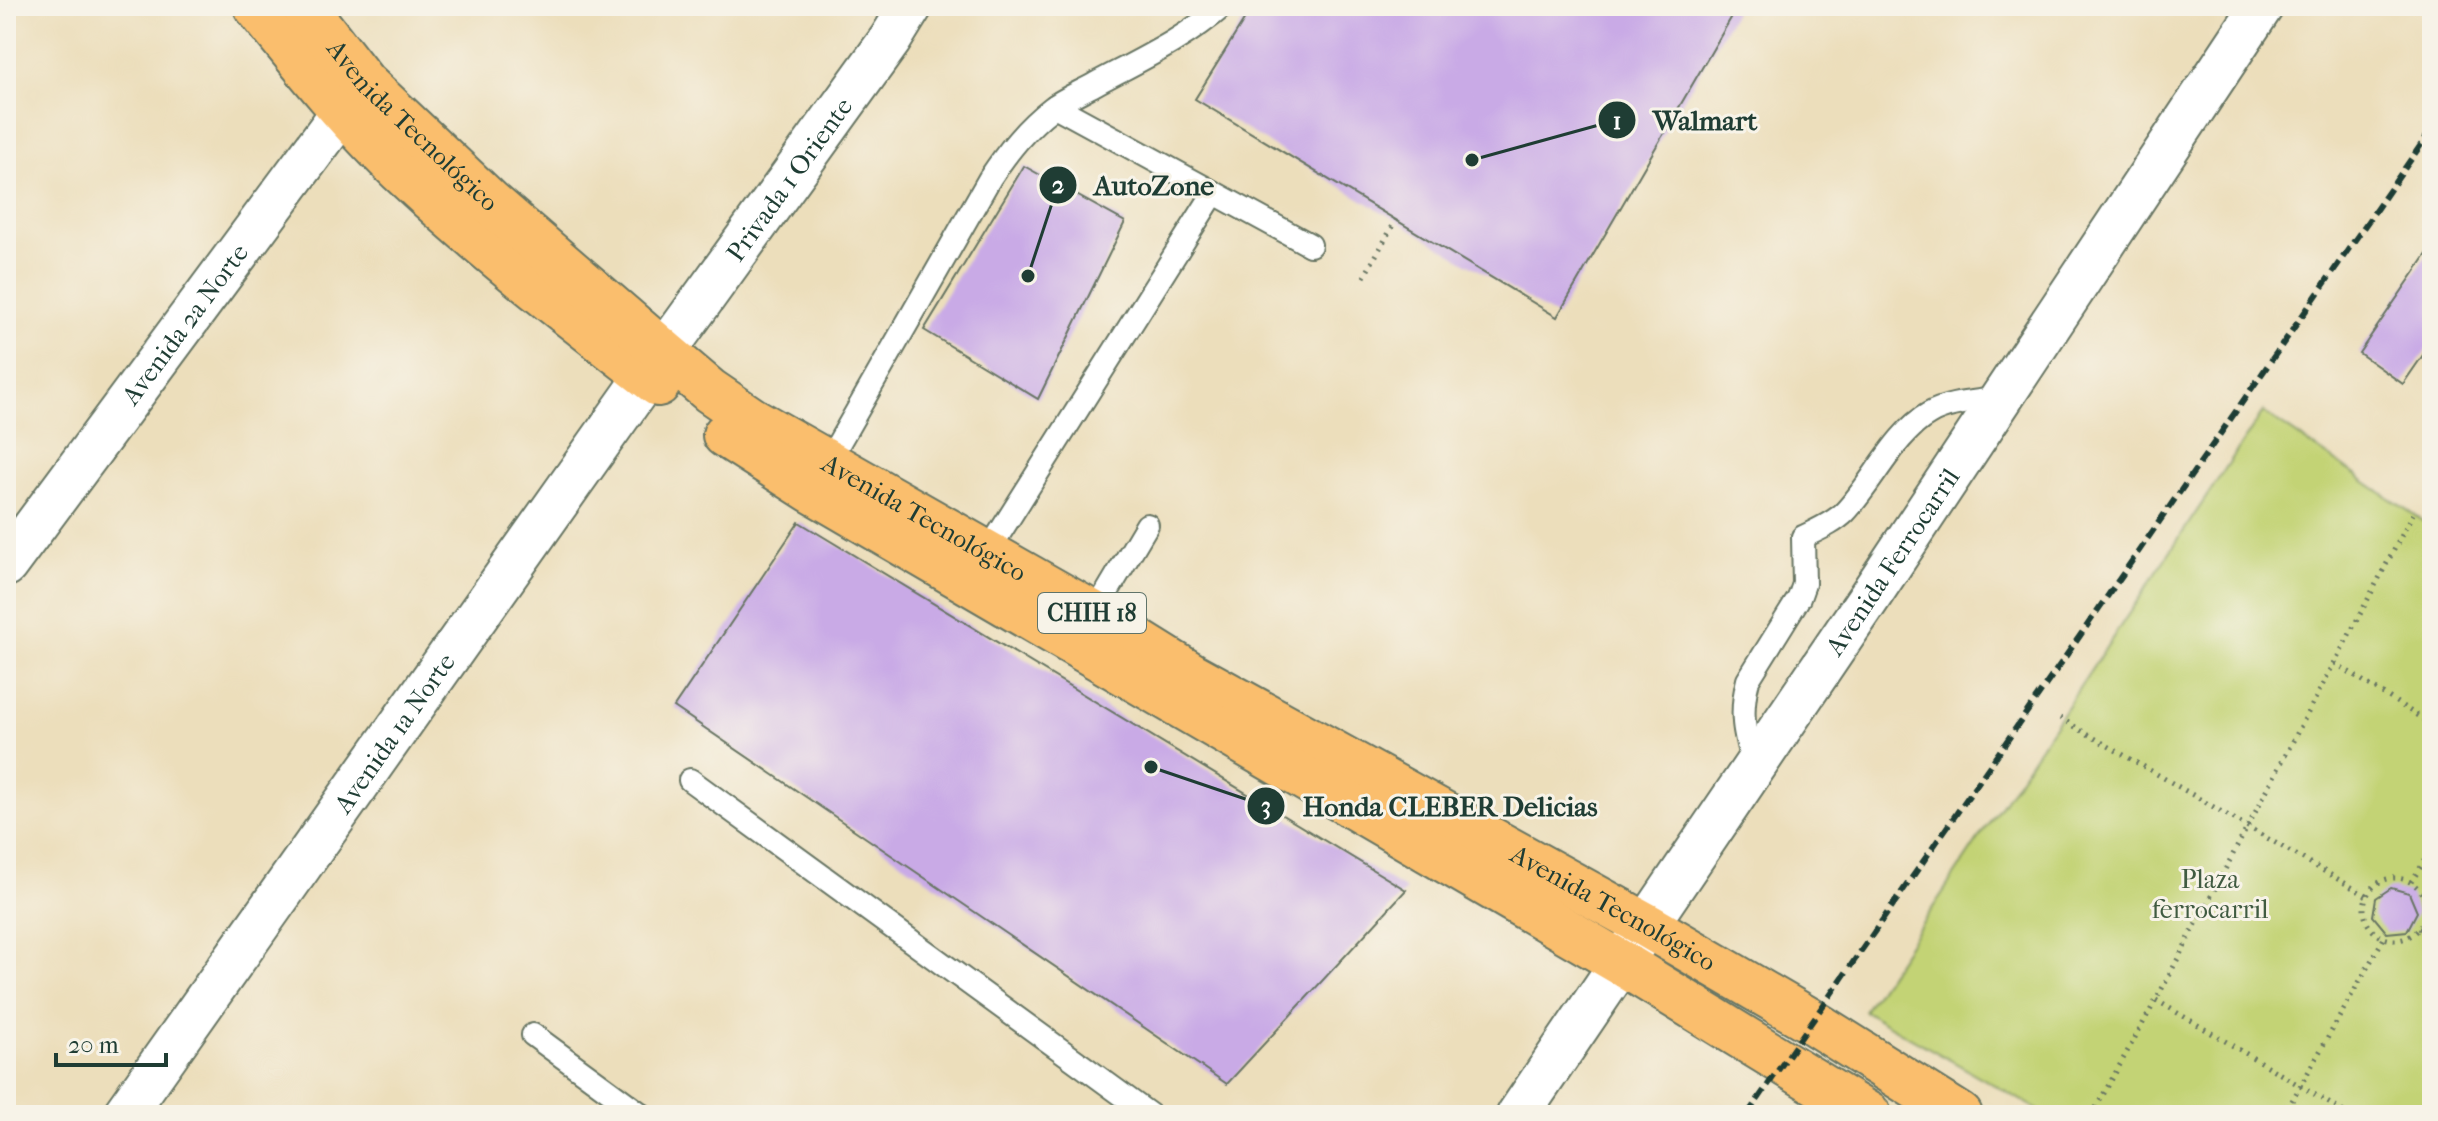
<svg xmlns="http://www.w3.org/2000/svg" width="2438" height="1121" font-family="'IM FELL French Canon',serif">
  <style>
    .green { fill: #c3d375; stroke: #718854; stroke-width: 2 }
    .building { fill: #c9aae6 }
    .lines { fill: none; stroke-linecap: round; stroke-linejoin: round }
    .lane-casing { stroke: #677563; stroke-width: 26 }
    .street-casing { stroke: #677563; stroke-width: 46 }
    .primary-casing { stroke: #677563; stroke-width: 48 }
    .path { stroke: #677563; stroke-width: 5; stroke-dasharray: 2 6; stroke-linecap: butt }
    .lane { stroke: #fff; stroke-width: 22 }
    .street { stroke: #fff; stroke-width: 42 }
    .primary { stroke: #fabe6d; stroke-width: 44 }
    .rail { stroke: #1f3d34; stroke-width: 6; stroke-dasharray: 12 6; stroke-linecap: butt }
    .labels { text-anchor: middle; stroke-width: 6; stroke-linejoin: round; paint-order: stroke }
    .shield { fill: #f7f3e8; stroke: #60746a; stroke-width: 2 }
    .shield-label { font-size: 24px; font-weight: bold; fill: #1f3d34 }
    .street-label { font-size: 26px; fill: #1f3d34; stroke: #f7f3e8 }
    .park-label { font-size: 26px; fill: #405b41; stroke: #f7f3e8 }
    .leader { fill: none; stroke: #1f3d34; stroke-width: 3 }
    .callout-dot { fill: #1f3d34; stroke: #f7f3e8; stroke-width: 3 }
    .mark-label { font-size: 24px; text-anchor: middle; font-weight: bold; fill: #fff }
    .callout-label { font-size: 28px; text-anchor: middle; font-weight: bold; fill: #1f3d34; stroke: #f7f3e8; stroke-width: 6; stroke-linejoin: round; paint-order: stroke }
  </style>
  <rect width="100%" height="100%" fill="#f7f3e8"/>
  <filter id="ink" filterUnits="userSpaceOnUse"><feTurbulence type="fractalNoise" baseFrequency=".0125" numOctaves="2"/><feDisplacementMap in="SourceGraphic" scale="16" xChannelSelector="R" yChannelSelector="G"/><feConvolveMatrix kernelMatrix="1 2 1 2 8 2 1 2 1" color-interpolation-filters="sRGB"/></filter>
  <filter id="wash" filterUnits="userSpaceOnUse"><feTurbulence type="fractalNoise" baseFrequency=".006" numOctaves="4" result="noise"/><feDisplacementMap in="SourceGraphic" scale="32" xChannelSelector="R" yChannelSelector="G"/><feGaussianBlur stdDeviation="1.8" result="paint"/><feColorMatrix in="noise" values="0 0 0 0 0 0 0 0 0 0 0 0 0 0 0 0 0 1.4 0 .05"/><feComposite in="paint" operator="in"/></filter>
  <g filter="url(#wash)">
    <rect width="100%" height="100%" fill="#ecdebb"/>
    <polygon class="green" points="2263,412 2432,527 2432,1115 2047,1115 1864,1011"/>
    <g id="blocks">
      <g class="building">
        <polygon points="1253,6 1738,6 1557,317 1195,99"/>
        <polygon points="1024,166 1125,222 1038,399 924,330"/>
        <polygon points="2432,247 2432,342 2403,384 2359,353"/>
        <polygon points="799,522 1406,890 1227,1084 674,707"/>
        <polygon points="2391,888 2409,893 2417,912 2407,931 2387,933 2373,916 2376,898"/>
      </g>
    </g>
  </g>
  <g filter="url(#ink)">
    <use href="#blocks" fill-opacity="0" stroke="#677563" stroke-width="2"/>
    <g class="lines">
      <g class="lane-casing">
        <g id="lane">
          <polyline points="1055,106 1310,245"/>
          <path d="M825,467L990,178C1008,151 1026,128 1052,108C1065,98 1081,92 1095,84C1140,60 1185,39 1223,6"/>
          <polyline points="987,553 1214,193"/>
          <polyline points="1094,614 1147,525"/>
          <path d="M1754,768C1745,735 1739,715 1748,680L1799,598L1804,584L1803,537C1817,530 1834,523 1845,512C1872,484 1896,432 1929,414C1949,402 1978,402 2001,398"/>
          <polyline points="690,780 1150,1115"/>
          <polyline points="533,1035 642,1115"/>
        </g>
      </g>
      <g class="street-casing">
        <g id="street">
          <path id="s1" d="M6,565L363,84"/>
          <path id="s2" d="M124,1115L647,376L890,40L911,6"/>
          <path id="s3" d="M1518,1115L1868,599L2262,6"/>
        </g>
      </g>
      <g class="primary-casing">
        <g id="primary">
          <path d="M256,6C304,66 353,127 409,179C488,253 573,318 658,384"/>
          <path id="s4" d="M304,6L364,83L491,203L665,353L710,391L751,419L1094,614L1192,675L1648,926L1811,1021L1960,1115"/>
          <polyline points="725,435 811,490 1623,964 1869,1115"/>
        </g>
      </g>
      <g class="path">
        <polyline points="1364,277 1396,220"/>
        <polyline points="2335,663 2432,725"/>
        <polyline points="2060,718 2367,896"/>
        <circle cx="2395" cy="909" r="31"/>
        <polyline points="2411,882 2432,850"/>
        <polyline points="2419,928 2432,936"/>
        <polyline points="2156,1000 2349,1115"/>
        <polyline points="2092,1115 2156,1000 2413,514"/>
        <polyline points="2284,1115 2384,938"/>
      </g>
      <use href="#lane" class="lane"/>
      <use href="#street" class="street"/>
      <use href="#primary" class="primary"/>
      <polyline class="rail" points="1747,1115 2432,129"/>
    </g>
  </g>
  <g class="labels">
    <rect class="shield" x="1038" y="593" width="108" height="40" rx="6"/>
    <g class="shield-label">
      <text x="1092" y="621">CHIH 18</text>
    </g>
    <g class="street-label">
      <text dy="9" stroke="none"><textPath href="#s4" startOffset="162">Avenida Tecnológico</textPath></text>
      <text dy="9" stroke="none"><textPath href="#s2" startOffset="1148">Privada 1 Oriente</textPath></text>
      <text dy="9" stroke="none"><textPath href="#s1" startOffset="300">Avenida 2a Norte</textPath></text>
      <text dy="9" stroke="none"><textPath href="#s4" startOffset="810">Avenida Tecnológico</textPath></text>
      <text dy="9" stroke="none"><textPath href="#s3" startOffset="668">Avenida Ferrocarril</textPath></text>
      <text dy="9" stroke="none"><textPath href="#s2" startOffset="468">Avenida 1a Norte</textPath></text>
      <text dy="9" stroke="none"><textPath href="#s4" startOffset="1602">Avenida Tecnológico</textPath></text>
    </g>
    <g class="park-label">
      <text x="2210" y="888">Plaza<tspan x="2210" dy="30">ferrocarril</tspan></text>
    </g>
  </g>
  <path class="leader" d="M1472 160L1617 120M1028 276L1058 185M1151 767L1266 806"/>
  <g class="callout-dot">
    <circle cx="1472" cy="160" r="8"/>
    <circle cx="1028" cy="276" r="8"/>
    <circle cx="1151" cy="767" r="8"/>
    <circle cx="1617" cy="120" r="20"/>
    <circle cx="1058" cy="185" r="20"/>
    <circle cx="1266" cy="806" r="20"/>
  </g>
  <g class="mark-label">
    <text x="1617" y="129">1</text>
    <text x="1058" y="193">2</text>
    <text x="1266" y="814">3</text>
  </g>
  <g class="callout-label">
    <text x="1705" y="130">Walmart</text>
    <text x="1154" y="195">AutoZone</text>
    <text x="1450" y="816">Honda CLEBER Delicias</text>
  </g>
  <rect width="2438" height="1121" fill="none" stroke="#f7f3e8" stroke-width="32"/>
  <path d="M56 1053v12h110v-12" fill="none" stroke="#1f3d34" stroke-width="4"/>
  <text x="68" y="1053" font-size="24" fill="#1f3d34" stroke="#f7f3e8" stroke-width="6" paint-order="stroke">20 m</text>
</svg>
